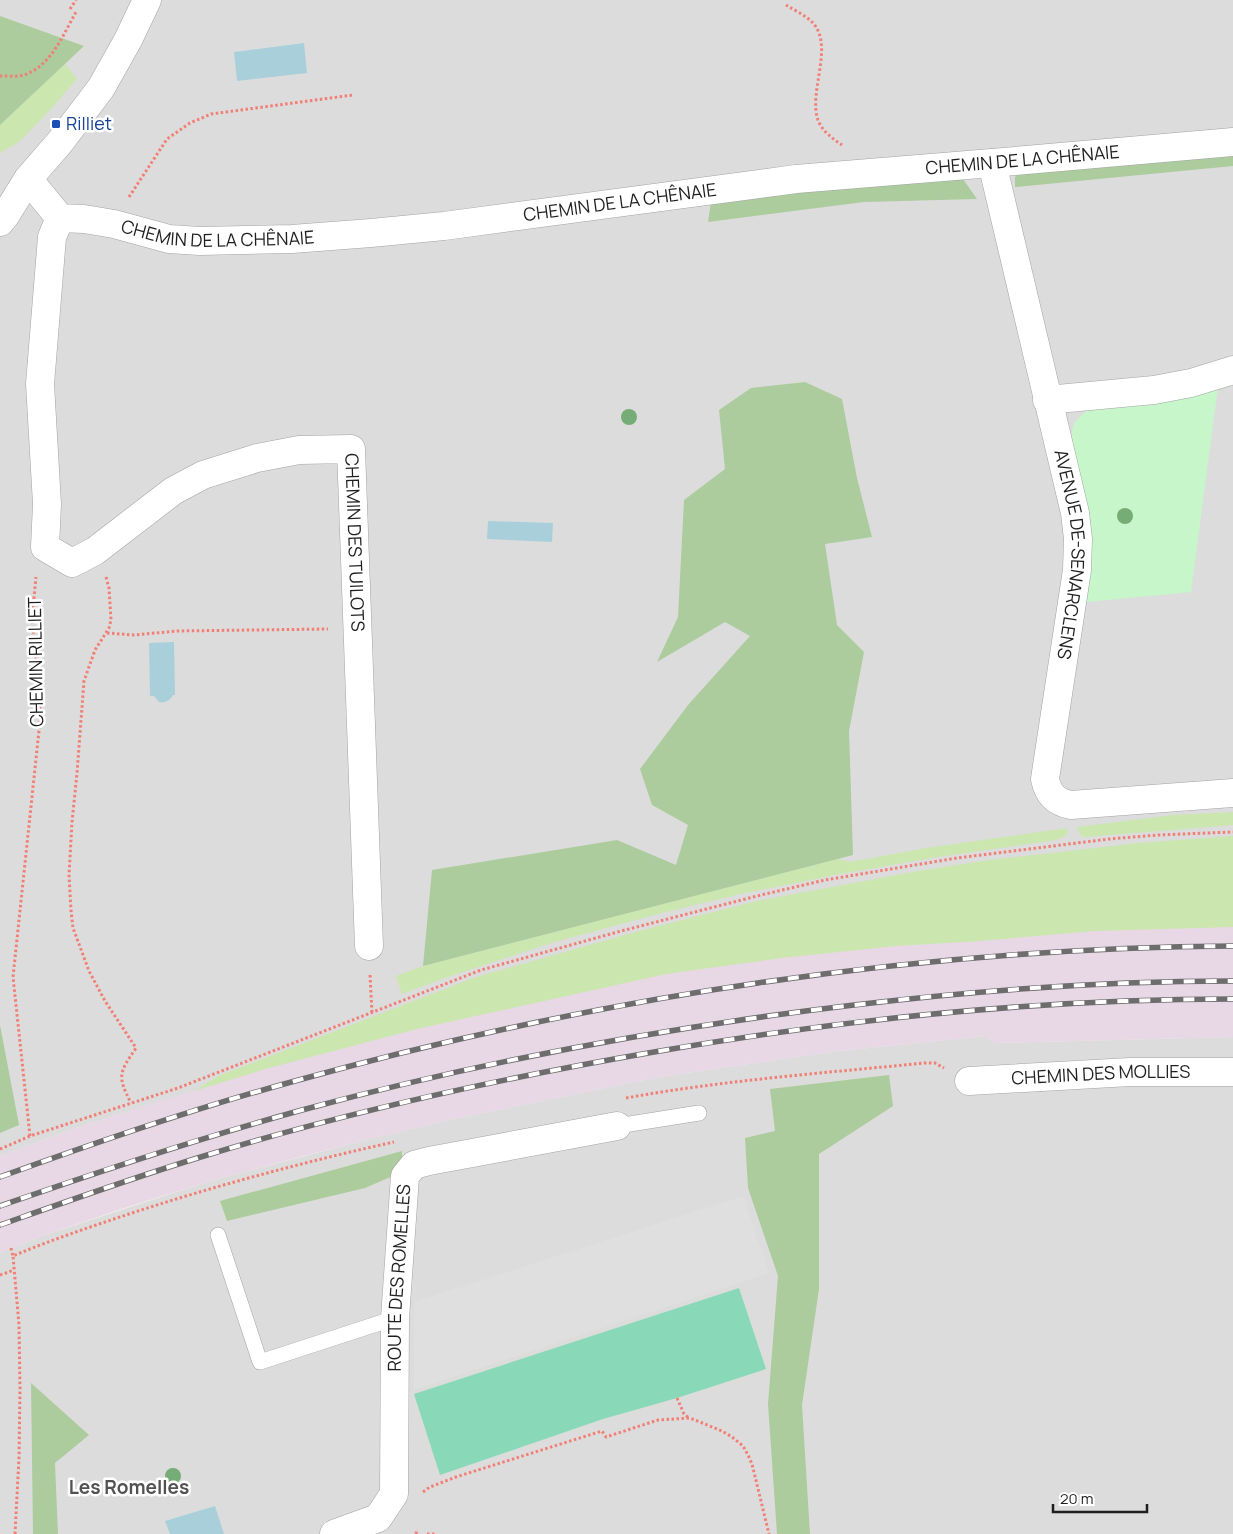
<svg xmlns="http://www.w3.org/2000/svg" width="1233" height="1534" font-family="Manrope,sans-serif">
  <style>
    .residential { fill: #dddcdc }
    .industrial { fill: #e8d8e5 }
    .grass { fill: #cbe6af }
    .forest { fill: #accc9d }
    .park { fill: #c6f6c9 }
    .pitch { fill: #89d9b9 }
    .parking { fill: #dfdfdf }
    .water { fill: #a9d0da }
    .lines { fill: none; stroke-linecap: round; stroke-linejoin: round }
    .service-casing { stroke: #a3a3a3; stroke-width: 16 }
    .minor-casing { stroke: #a3a3a3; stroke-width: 29 }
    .tertiary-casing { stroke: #a3a3a3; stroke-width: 29 }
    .path { stroke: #f17f75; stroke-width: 3; stroke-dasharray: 2.5 2.5; stroke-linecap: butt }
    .service { stroke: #fff; stroke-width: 15 }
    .minor { stroke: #fff; stroke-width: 28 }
    .tertiary { stroke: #fff; stroke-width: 28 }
    .rail-casing { stroke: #6d6d6d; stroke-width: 5.5 }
    .rail { stroke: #fff; stroke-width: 4; stroke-dasharray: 11; stroke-linecap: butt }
    .tree { fill: #76ac75 }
    .transit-dot { fill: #1a4fb4; stroke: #fff; stroke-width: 2 }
    .labels { text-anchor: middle; stroke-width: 5; stroke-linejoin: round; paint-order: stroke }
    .transit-label { font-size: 18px; fill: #164399; stroke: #fff; text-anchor: start }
    .street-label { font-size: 18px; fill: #1f1f1f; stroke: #fff }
    .neighbourhood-label { font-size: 19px; font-weight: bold; fill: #525252; stroke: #fff }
  </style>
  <rect width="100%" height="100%" fill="#efece6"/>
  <g class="residential">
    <polygon points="0,0 1233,0 1233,875 269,1068 73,1129 0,1156"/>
    <polygon points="985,1036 995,1043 1233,1037 1233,1534 0,1534 0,1253 36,1238 210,1181 373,1138 453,1119 659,1077 830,1052"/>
  </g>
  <polygon class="industrial" points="1233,875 1233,1037 995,1043 985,1036 830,1052 659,1077 453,1119 373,1138 303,1156 210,1181 124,1208 36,1238 0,1253 0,1156 73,1129 457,1008"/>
  <g class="grass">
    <polygon points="65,64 77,79 49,111 19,142 0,153 0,125"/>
    <polygon points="1233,812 1233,825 1085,837 1081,836 1077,827 1173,815"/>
    <path d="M1067,828L1068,832C1065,837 1061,838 1056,840L938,857L840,874L736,895L662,913L551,943L442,979L402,994L396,976L423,966L838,859L850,862L926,848Z"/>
    <polygon points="1233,836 1233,927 1094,931 980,941 896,946 782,958 666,974 417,1029 269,1068 194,1091 218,1076 476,977 639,931 757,901 918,871 989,860 1138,843"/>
  </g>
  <g class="forest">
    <polygon points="0,16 84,46 0,125"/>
    <polygon points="1233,156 1233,166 1015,187 1015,177 1020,172 1135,163"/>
    <polygon points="961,176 977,199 864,202 708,222 711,202 841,187"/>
    <polygon points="805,382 842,399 857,478 872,537 825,544 837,625 864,652 849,731 853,855 423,966 432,870 617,840 676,865 688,825 652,805 640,769 688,705 750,636 725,622 657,662 678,617 684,500 725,469 719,410 751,388"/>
    <polygon points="0,1025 19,1125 0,1133"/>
    <polygon points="889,1075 893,1106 819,1154 819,1289 802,1405 810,1534 777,1534 768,1404 778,1276 748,1188 745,1138 775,1131 770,1089"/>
    <polygon points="402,1151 402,1172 365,1188 227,1221 220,1201"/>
    <polygon points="31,1383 89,1435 55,1463 58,1534 33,1534"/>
  </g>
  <path class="park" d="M1218,387L1191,592L1087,602C1090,574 1094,546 1090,518C1086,497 1068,445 1073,427C1075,419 1082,415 1088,410Z"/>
  <polygon class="pitch" points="739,1288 766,1369 677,1398 603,1419 440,1475 414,1394"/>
  <polygon class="parking" points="743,1196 769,1273 414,1390 414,1302"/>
  <g class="water">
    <polygon points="304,43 307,73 237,81 234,52"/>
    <polygon points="488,521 553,523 552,542 487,539"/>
    <path d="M174,642L175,695H173C169,701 166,703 159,702L154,696H150L149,643Z"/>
    <polygon points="215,1506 224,1534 170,1534 165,1521"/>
  </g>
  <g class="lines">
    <g class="service-casing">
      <g id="service">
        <polyline points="617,1126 699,1113"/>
        <polyline points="218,1235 260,1362 395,1318"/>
      </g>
    </g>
    <g class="minor-casing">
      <g id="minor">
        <path id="s1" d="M992,163L1075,513L1078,539L1077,570L1045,779C1048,794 1055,802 1071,805L1233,793"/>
        <path id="s2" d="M28,179L60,218L84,219L114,224L169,239L200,241L292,239L371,233L444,226L796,179L992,163L1233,142"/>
        <path id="s3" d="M60,218L52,237L40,384L47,504L45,547L72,563L95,551L173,491L203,475L257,458L299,450L351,449L369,946"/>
        <polyline points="1047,400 1154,390 1191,383 1233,370"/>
        <path id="s4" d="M969,1081L1130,1072H1233"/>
        <path id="s5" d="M334,1534L378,1518L394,1494L395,1318L405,1176L414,1165L429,1161L617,1126"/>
      </g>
    </g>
    <g class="tertiary-casing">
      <polyline id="tertiary" points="0,222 5,216 28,179 60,142 101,88 128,40 147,0"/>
    </g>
    <g class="path">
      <path d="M786,5C794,10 805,15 812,22C835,45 808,91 818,120C822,131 833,139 842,145"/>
      <polyline points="70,9 76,0"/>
      <path d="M0,76C7,76 17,77 24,75C51,66 63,35 76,12"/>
      <polyline points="129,197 167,139 190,123 211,114 353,95"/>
      <path d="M106,577L109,588L111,620L109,628L95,650L84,681L77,773L72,822L69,875L71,911L73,928L89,971L105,1001L136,1048C119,1073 117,1076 131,1103"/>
      <polyline points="107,633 134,635 177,631 328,629"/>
      <polyline points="370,975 372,1013"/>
      <path d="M626,1098C725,1080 825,1073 924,1063H935L944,1068"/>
      <polyline points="30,1136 13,977 40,721 40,703 32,618 36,577"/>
      <polyline points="0,1149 30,1136 178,1088 481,970 621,931 761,895 825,880 957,858 1109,839 1158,835 1233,832"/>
      <polyline points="11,1248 13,1256"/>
      <polyline points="0,1275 14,1270"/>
      <polyline points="677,1398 684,1414 689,1418"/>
      <polyline points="423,1492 430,1487 456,1477 602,1431 606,1437 658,1420 690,1418 722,1431 732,1437 743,1446 748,1455 752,1464 769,1534"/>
      <path d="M15,1534L19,1458L20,1389L19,1325L13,1256C53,1239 96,1225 138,1211C222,1184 308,1161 394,1142"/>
      <polyline points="416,1534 417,1529"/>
      <polyline points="427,1534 435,1534"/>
    </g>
    <use href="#service" class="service"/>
    <use href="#minor" class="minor"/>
    <use href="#tertiary" class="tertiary"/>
    <g class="rail-casing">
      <g id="rail">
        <path d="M0,1177C97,1142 195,1108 295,1081C597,997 919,948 1233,946"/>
        <path d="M0,1206C100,1171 200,1138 302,1110C483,1061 668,1027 854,1005C980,990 1107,981 1233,981"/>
        <path d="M0,1225C68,1201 135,1177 204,1156C351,1111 502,1078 654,1052C845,1019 1039,999 1233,999"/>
      </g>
    </g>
    <use href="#rail" class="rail"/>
  </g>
  <g class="tree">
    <circle cx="629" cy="417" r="8"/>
    <circle cx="1125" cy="516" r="8"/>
    <circle cx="173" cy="1476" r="8"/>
  </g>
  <rect class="transit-dot" x="51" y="119" width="10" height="10" rx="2.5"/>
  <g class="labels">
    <g class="transit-label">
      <text x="66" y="130">Rilliet</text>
    </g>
    <g class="street-label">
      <text dy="6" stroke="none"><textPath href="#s2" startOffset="1020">CHEMIN DE LA CHÊNAIE</textPath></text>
      <text dy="6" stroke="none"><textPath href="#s2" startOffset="615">CHEMIN DE LA CHÊNAIE</textPath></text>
      <text dy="6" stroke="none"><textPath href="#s2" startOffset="210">CHEMIN DE LA CHÊNAIE</textPath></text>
      <text dy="6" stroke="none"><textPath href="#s3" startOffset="766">CHEMIN DES TUILOTS</textPath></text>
      <text dy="6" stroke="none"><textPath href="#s1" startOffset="401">AVENUE DE-SENARCLENS</textPath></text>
      <text transform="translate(36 662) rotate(-91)" y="6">CHEMIN RILLIET</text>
      <text dy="6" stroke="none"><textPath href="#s4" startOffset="132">CHEMIN DES MOLLIES</textPath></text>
      <text dy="6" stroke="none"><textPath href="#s5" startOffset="292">ROUTE DES ROMELLES</textPath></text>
    </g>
    <g class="neighbourhood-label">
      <text x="129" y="1494">Les Romelles</text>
    </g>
  </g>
  <path d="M1053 1504v8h94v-8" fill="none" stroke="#1f1f1f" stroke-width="2.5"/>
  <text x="1060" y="1504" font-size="15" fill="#1f1f1f" stroke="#ffffff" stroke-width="4" paint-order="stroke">20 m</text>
</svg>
